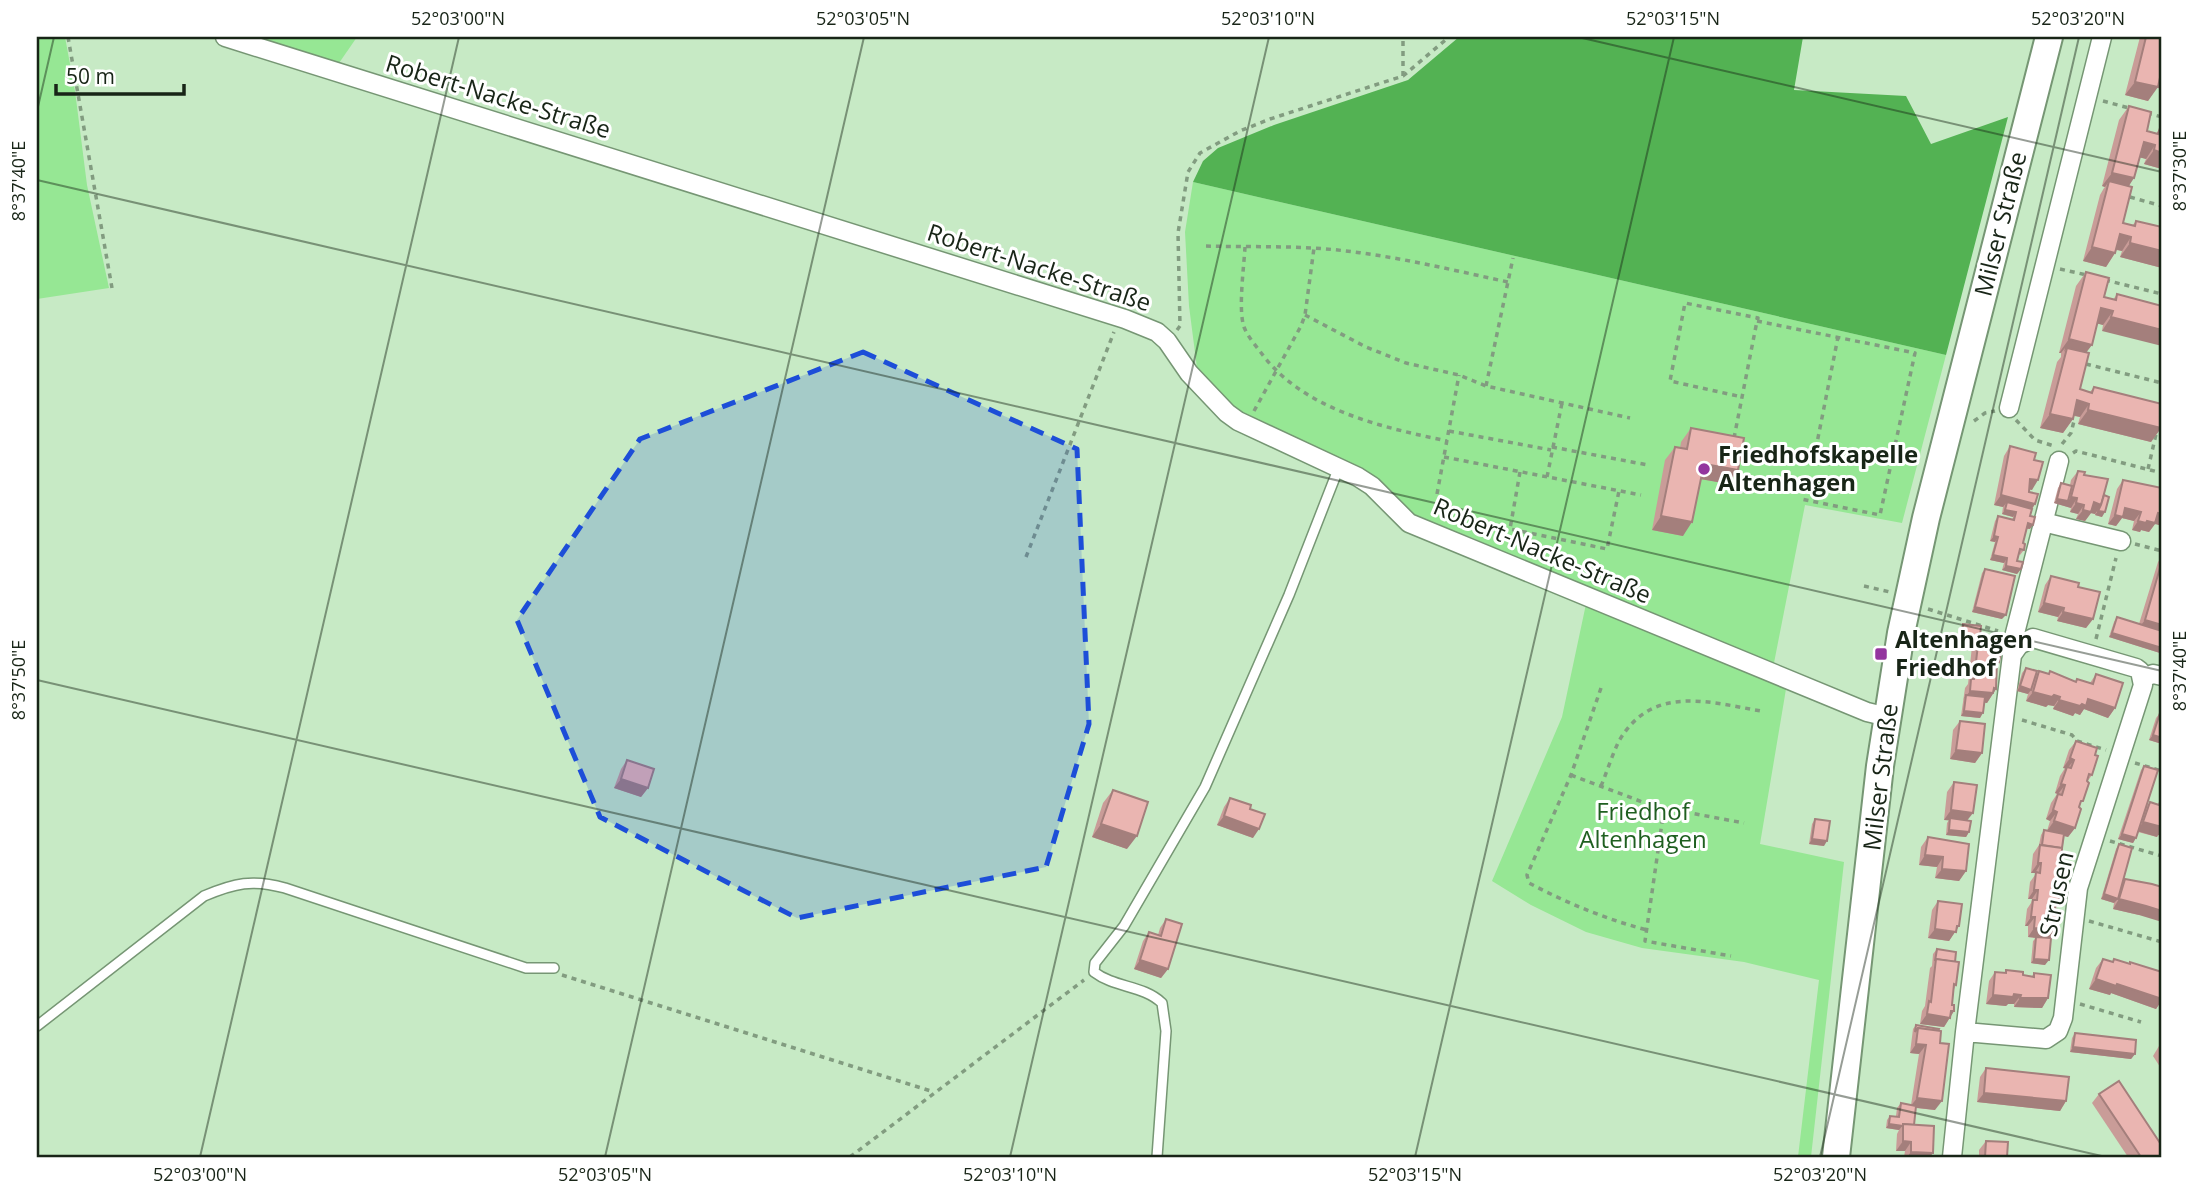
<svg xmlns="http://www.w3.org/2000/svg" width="2199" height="1194" font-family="'Open Sans',sans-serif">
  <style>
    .green { fill: #96e794 }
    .forest { fill: #53b253 }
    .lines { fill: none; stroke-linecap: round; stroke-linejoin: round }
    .service-casing { stroke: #769674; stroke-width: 12 }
    .minor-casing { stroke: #769674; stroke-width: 21 }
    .secondary-casing { stroke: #769674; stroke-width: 30 }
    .path { stroke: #829c80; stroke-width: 3.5; stroke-dasharray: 5 5; stroke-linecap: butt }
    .service { stroke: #fff; stroke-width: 9 }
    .minor { stroke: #fff; stroke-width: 18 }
    .secondary { stroke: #fff; stroke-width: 26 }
    .wall { fill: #c99c98 }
    .shaded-wall { fill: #a47f7c }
    .building { fill: #eab5b1; stroke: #a47f7c; stroke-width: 2 }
    .marked { fill: #1d4ed8; fill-opacity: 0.2; stroke: #1d4ed8; stroke-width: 5; stroke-dasharray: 14 9; stroke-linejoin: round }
    .ticks { fill: none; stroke: #182517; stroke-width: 2; stroke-opacity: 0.45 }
    .poi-dot { fill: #93359e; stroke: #fff; stroke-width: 2.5 }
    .labels { text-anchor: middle; stroke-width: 6; stroke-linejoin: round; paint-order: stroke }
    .street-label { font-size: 24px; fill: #182517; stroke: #fff }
    .poi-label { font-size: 24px; font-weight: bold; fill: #182517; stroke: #fff; text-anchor: start }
    .park-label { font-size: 24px; fill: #1f5f20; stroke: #fff }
    .neatline { fill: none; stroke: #182517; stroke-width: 2.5 }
    .ticks-label { font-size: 18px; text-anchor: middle; fill: #182517 }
  </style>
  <rect width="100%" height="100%" fill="#c7eac5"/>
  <g class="green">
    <polygon points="37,37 65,37 75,91 87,185 109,288 37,299"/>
    <polygon points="246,37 357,37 337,66"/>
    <polygon points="1193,182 1946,355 1902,523 1805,505 1773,668 1540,569 1473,538 1409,515 1239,414 1197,368 1189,306 1185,232"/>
    <polygon points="1586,604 1786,689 1760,844 1844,862 1811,1157 1798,1157 1819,980 1744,962 1642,948 1586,932 1531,905 1492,881 1562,717"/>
  </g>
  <polygon class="forest" points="1459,37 1803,37 1794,90 1906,96 1931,144 2008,117 1946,355 1193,182 1203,161 1218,148 1274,125 1408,80"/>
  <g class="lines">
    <g class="service-casing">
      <g id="service">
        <path d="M37,1026L204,896C235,883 252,879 285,888L526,968H554"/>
        <path d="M1157,1157L1166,1031L1162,1003C1143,985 1115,988 1094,972L1095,963L1124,926L1205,787L1289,595L1339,467"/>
      </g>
    </g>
    <g class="minor-casing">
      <g id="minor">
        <polyline points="225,37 1125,319 1157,332 1167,341 1189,373 1227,413 1238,421 1358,477 1372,486 1409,523 1867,712 1888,717"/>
        <polyline points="2009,408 2102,37"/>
        <polyline points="2043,522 2121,541"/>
        <polyline points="2019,645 2014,637 2059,461"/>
        <polyline points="2143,678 2153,674 2162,676"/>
        <polyline points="1952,1157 1965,1032 2012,655 2019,645 2033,638 2136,668 2140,671 2143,685 2078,888 2063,1018 2058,1031 2046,1039 1965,1032"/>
      </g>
    </g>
    <g class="secondary-casing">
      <polyline id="secondary" points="1836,1157 1880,766 1901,633 1926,518 2049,37"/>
    </g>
    <g class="path">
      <polyline points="68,37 112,288"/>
      <polyline points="1403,76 1403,37"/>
      <polyline points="2103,101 2129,108"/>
      <polyline points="2147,113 2162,117"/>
      <polyline points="2130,197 2162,206"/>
      <path d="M1206,246C1241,247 1277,246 1313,248C1379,252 1443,268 1508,282"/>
      <path d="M1245,247C1244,266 1238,310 1244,327C1248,337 1256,346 1262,354C1304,410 1381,427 1447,441"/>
      <polyline points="2060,269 2087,275"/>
      <polyline points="2105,280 2162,294"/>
      <polyline points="1305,315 1366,347 1406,363 1459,375 1486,386 1630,418"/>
      <polyline points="1757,321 1915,353 1880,515 1801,499"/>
      <polyline points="1177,330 1180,326 1178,233 1188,172 1200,153 1240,131 1270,119 1403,76 1449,37"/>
      <polyline points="2086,364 2162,383"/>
      <polyline points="1486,386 1513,258"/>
      <polyline points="1254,411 1301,326 1305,315 1314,248"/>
      <polyline points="2016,420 2035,440 2054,446"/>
      <polyline points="1974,421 1985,413 1995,411"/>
      <polyline points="1449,431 1551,450"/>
      <polyline points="1734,438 1757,321 1758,318 1685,303 1670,381 1742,397"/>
      <polyline points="2062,444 2071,433 2074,421"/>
      <polyline points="1552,447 1648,465"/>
      <polyline points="2073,453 2076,451 2162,473"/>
      <polyline points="1810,456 1815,453 1838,337"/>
      <polyline points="1444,457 1641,495"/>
      <polyline points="2148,469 2157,430"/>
      <polyline points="1520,472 1510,529 1607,549 1619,491"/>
      <polyline points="1547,477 1562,403"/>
      <polyline points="1437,494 1459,375"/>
      <polyline points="2135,544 2162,551"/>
      <polyline points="1026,557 1114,332"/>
      <polyline points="1864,586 1890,592"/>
      <polyline points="1928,609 1998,631"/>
      <polyline points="2096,639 2116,558"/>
      <path d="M1601,688L1571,775L1527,875L1529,883C1567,903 1605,919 1647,930"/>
      <polyline points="2022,720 2072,735 2077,741 2106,750"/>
      <polyline points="2135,763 2162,771"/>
      <polyline points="1571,775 1653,806 1744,823"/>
      <path d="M1601,786C1607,772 1612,755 1619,741C1652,684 1709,702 1761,711"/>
      <polyline points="1664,809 1645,941 1731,956"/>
      <polyline points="2110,841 2162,856"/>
      <polyline points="2089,921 2162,942"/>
      <polyline points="562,975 934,1092"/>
      <polyline points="2080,1004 2141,1022"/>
      <polyline points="850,1157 1084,980"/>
    </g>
    <use href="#service" class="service"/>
    <use href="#minor" class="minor"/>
    <use href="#secondary" class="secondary"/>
  </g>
  <g class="wall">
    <polygon points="2140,37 2162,37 2162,84 2159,83 2148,101 2125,95"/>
    <polygon points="2129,106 2147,131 2156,134 2160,128 2162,129 2162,169 2144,164 2146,159 2140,157 2129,186 2123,223 2132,226 2136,221 2162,227 2162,268 2120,257 2122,251 2116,250 2115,253 2106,267 2083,261 2100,195 2104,188 2105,187 2102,186 2119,120"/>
    <polygon points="2086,272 2104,297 2113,300 2117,294 2162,306 2102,331 2103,325 2097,323 2086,353 2080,389 2090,392 2094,387 2161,428 2151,442 2078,424 2080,417 2074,416 2073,419 2063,433 2040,428 2057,362 2061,357 2061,353 2059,353 2076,286"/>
    <polygon points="1691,428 1729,484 1701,479 1683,536 1652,530 1665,460 1675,447 1680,448 1681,442"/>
    <polygon points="2010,446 2034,460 2032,490 2029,489 2029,492 2035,504 2032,509 2030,516 2030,529 2027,529 2023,543 2024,550 2020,555 2019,554 2017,561 2021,569 2017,574 2002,570 2004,563 1990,560 1995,542 1990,541 1995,521 1998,516 2012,520 2013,517 2002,514 2003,507 1994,505 2004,456"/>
    <polygon points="2078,471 2084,475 2104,495 2102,517 2095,515 2095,514 2091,513 2085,521 2076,519 2078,514 2070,512 2071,508 2054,503 2058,488 2061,483 2070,485 2071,480"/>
    <polygon points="2123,480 2155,524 2149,532 2141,530 2140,532 2132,530 2134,521 2122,518 2116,526 2108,524 2117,489"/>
    <polygon points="2162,556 2162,650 2160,653 2109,637 2114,622 2117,617 2139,624 2158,562"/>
    <polygon points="1985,569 2002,619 1972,612 1982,573"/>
    <polygon points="2051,576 2093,619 2086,628 2057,621 2058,617 2038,612 2045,585"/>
    <polygon points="1963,624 1980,636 1997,665 1996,689 1987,703 1984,702 1980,718 1961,716 1965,688 1968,684 1972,646 1958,644 1960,629"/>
    <polygon points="2026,668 2035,676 2039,671 2048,674 2050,671 2075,682 2077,679 2090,683 2096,674 2115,708 2108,718 2084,709 2080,715 2075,713 2073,716 2053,709 2054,706 2048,705 2046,707 2026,701 2028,694 2017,691 2022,673"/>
    <polygon points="2160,713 2162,714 2162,744 2149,740 2156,718"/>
    <polygon points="1960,721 1982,753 1975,763 1950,759 1953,730"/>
    <polygon points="2076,741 2095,755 2092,775 2087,782 2079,807 2075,828 2068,837 2064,836 2059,880 2059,902 2055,909 2045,965 2031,963 2033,941 2036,938 2028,937 2028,926 2025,926 2027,909 2031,903 2032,899 2028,899 2030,882 2035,875 2035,873 2031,873 2033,854 2039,845 2041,835 2044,830 2047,831 2050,821 2046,819 2051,803 2057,794 2055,793 2060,776 2065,768 2063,768 2069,750"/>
    <polygon points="627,760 648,788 641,797 614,788 621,769"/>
    <polygon points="2144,766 2146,807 2150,802 2158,805 2160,802 2162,802 2162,836 2158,835 2157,837 2138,832 2133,843 2118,839 2141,770"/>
    <polygon points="1954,782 1967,820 1969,832 1966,837 1946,835 1947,823 1949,820 1944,820 1947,792"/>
    <polygon points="1113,790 1127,849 1092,837 1103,803"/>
    <polygon points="1230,798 1250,809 1253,838 1217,825 1224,807"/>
    <polygon points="1815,819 1824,846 1809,844 1812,824"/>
    <polygon points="1928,837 1966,871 1959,881 1935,878 1937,867 1919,865 1921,847"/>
    <polygon points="2119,844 2122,884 2125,879 2139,915 2113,909 2114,903 2101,899 2116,849"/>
    <polygon points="1938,901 1959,926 1949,941 1928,938 1932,910"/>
    <polygon points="1166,919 1168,969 1161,978 1134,969 1143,941 1149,932 1158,935 1160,928"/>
    <polygon points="1937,949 1955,962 1956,985 1954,989 1952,1005 1954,1011 1944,1027 1920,1024 1922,1011 1925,1006 1930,968 1932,966 1933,954"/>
    <polygon points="2103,959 2112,962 2114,959 2129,964 2130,962 2162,1000 2156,1009 2111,993 2110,995 2089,989 2096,968"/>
    <polygon points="2006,970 2023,975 2032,976 2034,973 2048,998 2042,1008 2014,1007 2014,1004 2008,1004 2006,1006 1986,1004 1989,981 1995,972 2004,973"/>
    <polygon points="1916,1025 1940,1043 1935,1110 1916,1108 1914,1125 1930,1157 1904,1157 1905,1151 1896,1151 1897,1134 1899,1130 1886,1128 1887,1120 1890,1116 1896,1116 1897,1108 1901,1103 1911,1105 1919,1054 1910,1053 1913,1029"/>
    <polygon points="2075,1033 2135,1054 2131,1059 2070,1052 2072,1038"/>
    <polygon points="2162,1044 2162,1070 2153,1056 2159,1046"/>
    <polygon points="1986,1068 2066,1101 2060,1111 1977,1102 1980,1077"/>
    <polygon points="2099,1094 2162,1157 2128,1157 2092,1103"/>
    <polygon points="1986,1141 2007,1157 1979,1157 1979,1150"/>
  </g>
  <g class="shaded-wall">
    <polygon points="2162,68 2162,84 2153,81"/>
    <polygon points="2135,82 2158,87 2148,101 2125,95"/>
    <polygon points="2144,142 2155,145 2146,159 2134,156"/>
    <polygon points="2154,150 2162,153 2162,169 2144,164"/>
    <polygon points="2112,173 2134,178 2125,192 2109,181 2105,187 2102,186"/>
    <polygon points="2120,234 2131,237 2122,251 2110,248"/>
    <polygon points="2130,243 2162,251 2162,268 2120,257"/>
    <polygon points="2092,247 2115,253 2106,267 2083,261"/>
    <polygon points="2101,308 2113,311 2103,325 2091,322"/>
    <polygon points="2111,317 2162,330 2162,346 2102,331"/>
    <polygon points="2069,339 2092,345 2082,358 2067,348 2064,352 2065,348 2061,353 2059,353"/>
    <polygon points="2077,400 2089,404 2080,417 2068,414"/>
    <polygon points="2088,410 2161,428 2151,442 2078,424"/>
    <polygon points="2050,414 2073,419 2063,433 2040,428"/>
    <polygon points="1704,464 1738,470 1729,484 1694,478"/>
    <polygon points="2030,479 2038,480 2032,490 2023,488"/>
    <polygon points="2001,495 2035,504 2029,513 2007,502 2003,507 1994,505"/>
    <polygon points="2071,497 2077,498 2071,508 2054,503 2057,499 2068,501"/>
    <polygon points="2094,502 2101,505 2095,514 2091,513 2085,521 2076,519 2083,510"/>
    <polygon points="2076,503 2084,505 2078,514 2070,512"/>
    <polygon points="2125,508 2141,512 2134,521 2122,518 2116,526 2108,524 2115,515"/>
    <polygon points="2005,510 2016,512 2013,517 2002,514"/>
    <polygon points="2098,511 2105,512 2102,517 2095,515"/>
    <polygon points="2158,513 2162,514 2162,526 2155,524 2149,532 2141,530 2140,532 2132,530 2138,521"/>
    <polygon points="1661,516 1692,522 1683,536 1652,530"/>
    <polygon points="2028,523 2033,525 2030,529 2025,528"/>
    <polygon points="1994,536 1998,537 1995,542 1990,541"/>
    <polygon points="1993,555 2007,558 2004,563 1990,560"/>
    <polygon points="2006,566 2021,569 2017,574 2002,570"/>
    <polygon points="2044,603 2064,608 2058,617 2038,612"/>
    <polygon points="1975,607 2006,615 2002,619 1972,612"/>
    <polygon points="2063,612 2093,619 2086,628 2057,621"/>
    <polygon points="2145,620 2162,625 2162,634 2138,629"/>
    <polygon points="2112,633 2162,648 2162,650 2160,653 2109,637"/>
    <polygon points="1962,639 1975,641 1972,645 1958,644"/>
    <polygon points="2020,686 2031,690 2028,694 2017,691"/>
    <polygon points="1994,688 1996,689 1987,703 1966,700 1966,695 1963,700 1970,691"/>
    <polygon points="2033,692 2054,695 2060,697 2054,706 2048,705 2046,707 2026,701"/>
    <polygon points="2088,699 2115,708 2108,718 2084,709 2080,715 2075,713 2073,716 2053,709 2059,700"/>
    <polygon points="1964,711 1983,713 1980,718 1961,716"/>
    <polygon points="2153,735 2162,738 2162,744 2149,740"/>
    <polygon points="1956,750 1982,753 1975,763 1950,759"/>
    <polygon points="2070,758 2074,760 2067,769 2063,768"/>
    <polygon points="621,779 648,788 641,797 614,788"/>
    <polygon points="2061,784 2065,785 2058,794 2055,793"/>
    <polygon points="1951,810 1973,813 1966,822 1944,820"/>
    <polygon points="2053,810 2057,812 2050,821 2046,819"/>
    <polygon points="1224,816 1259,829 1253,838 1217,825"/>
    <polygon points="2054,821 2075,828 2068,837 2047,831"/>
    <polygon points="2143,822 2162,827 2162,836 2158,835 2157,837 2137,831"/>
    <polygon points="1101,824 1137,836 1127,849 1092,837"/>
    <polygon points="1949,830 1969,832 1966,837 1946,835"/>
    <polygon points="2122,834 2136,838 2133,843 2118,839"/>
    <polygon points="1812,839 1827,841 1824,846 1809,844"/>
    <polygon points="1925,855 1943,857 1937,867 1919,865"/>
    <polygon points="2038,863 2041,863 2035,873 2031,873"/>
    <polygon points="1942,869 1966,871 1959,881 1935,878"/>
    <polygon points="2034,890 2038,890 2032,899 2028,899"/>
    <polygon points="2104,894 2118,899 2114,903 2101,899"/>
    <polygon points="2119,899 2146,906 2162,911 2162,922 2139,915 2113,909"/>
    <polygon points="2031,917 2035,917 2028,926 2025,926"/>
    <polygon points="1957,926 1959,926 1949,941 1928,938 1935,929"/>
    <polygon points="2034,928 2056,930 2049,939 2028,937"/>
    <polygon points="2034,959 2049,960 2045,965 2031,963"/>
    <polygon points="1140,960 1168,969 1161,978 1134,969"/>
    <polygon points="2096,979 2162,995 2162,1000 2156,1009 2111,993 2110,995 2089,989"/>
    <polygon points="2014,994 2021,995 2014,1004 2008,1004 2006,1006 1986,1004 1993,995"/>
    <polygon points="2020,998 2048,998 2042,1008 2014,1007"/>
    <polygon points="1951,1011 1954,1011 1944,1027 1920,1024 1927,1014"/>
    <polygon points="1916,1044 1926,1045 1919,1054 1910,1053"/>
    <polygon points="2073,1047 2135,1054 2131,1059 2070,1052"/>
    <polygon points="1984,1093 2066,1101 2060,1111 1977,1102"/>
    <polygon points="1917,1098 1942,1101 1935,1110 1910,1107"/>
    <polygon points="1889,1124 1903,1125 1899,1130 1886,1128"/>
    <polygon points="1903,1141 1911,1142 1905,1151 1896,1151"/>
    <polygon points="1911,1152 1933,1153 1930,1157 1907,1157"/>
  </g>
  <g class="building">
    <polygon points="2146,37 2162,37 2162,68 2158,87 2135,82"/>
    <polygon points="2129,106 2151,112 2147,131 2158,134 2160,128 2162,129 2162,153 2154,150 2155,145 2144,142 2134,178 2112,173"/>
    <polygon points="2109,181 2132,187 2123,223 2135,226 2136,221 2162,227 2162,251 2130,243 2131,237 2120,234 2115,253 2092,247"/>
    <polygon points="2086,272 2109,278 2104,297 2116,300 2117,294 2162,306 2162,330 2111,317 2113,311 2101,308 2092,345 2069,339"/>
    <polygon points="2067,348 2089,353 2080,389 2092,393 2094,387 2162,404 2162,421 2161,428 2088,410 2089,404 2077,400 2073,419 2050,414"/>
    <polygon points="1691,428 1744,438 1738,470 1704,464 1692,522 1661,516 1675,447 1687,449"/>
    <polygon points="2010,446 2036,453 2034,460 2043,462 2038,480 2030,479 2029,492 2038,494 2035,504 2001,495"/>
    <polygon points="2078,471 2085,472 2084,475 2108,479 2101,505 2094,502 2091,512 2083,510 2084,505 2076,503 2077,498 2071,497"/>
    <polygon points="2123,480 2162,488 2162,514 2158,513 2155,523 2147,521 2146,523 2138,521 2141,512 2125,508 2123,517 2115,515"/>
    <polygon points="2061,483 2072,486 2068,501 2057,499"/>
    <polygon points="2104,495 2109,497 2105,512 2098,511 2101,505"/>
    <polygon points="2007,502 2032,509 2030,516 2035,517 2033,525 2028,523 2023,543 2025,544 2024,550 2020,549 2017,561 2023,562 2021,569 2006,566 2007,558 1993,555 1998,537 1994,536 1998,516 2014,520 2016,512 2005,510"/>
    <polygon points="2162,561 2162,625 2145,620"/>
    <polygon points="1985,569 2015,576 2006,615 1975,607"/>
    <polygon points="2051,576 2079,583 2078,587 2100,592 2093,619 2063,612 2064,608 2044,603"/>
    <polygon points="2117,617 2162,631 2162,648 2112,633"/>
    <polygon points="1963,624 1981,626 1980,636 1979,636 1975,641 1962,639"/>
    <polygon points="1979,636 2003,640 1999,662 1997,661 1996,689 1994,688 1993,693 1970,691 1971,679 1974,679"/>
    <polygon points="2026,668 2037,671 2031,690 2020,686"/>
    <polygon points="2039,671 2049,674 2050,671 2076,682 2077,679 2093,684 2096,674 2123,683 2115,708 2088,699 2086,706 2082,704 2080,706 2059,700 2060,697 2054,695 2052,697 2033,692"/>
    <polygon points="1966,695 1985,697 1983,713 1964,711"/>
    <polygon points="2160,713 2162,714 2162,738 2153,735"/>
    <polygon points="1960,721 1985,724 1982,753 1956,750"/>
    <polygon points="2076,741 2097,748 2095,755 2098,756 2092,775 2089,774 2087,781 2089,783 2083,801 2081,801 2079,807 2081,809 2075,828 2054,821 2057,812 2053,810 2058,794 2062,795 2065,785 2061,784 2067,767 2071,768 2074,760 2070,758"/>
    <polygon points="627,760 654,769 648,788 621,779"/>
    <polygon points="2144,766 2158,770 2136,838 2122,834"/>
    <polygon points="1954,782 1977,785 1973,813 1951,810"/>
    <polygon points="1113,790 1148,802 1137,836 1101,824"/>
    <polygon points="1230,798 1251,805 1250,809 1265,814 1259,829 1224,816"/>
    <polygon points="2150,802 2159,805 2160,802 2162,802 2162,827 2143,822"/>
    <polygon points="1950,818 1971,821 1969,832 1949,830"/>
    <polygon points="1815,819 1830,821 1827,841 1812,839"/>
    <polygon points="2044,830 2064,834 2062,848 2042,845"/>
    <polygon points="1928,837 1969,844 1966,871 1942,869 1943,857 1925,855"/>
    <polygon points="2119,844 2132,848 2118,899 2104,894"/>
    <polygon points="2040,845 2062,848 2062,875 2059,875 2058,882 2061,883 2059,902 2056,902 2055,909 2058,910 2056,930 2034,928 2035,917 2031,917 2033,900 2037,900 2038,890 2034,890 2036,872 2040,873 2041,863 2038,863"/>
    <polygon points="2125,879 2152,884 2162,887 2162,911 2146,906 2119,899"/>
    <polygon points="1938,901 1962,904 1959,926 1957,926 1956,932 1935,929"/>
    <polygon points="1166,919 1182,924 1168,969 1140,960 1149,932 1161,936"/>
    <polygon points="2036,937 2051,938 2049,960 2034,959"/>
    <polygon points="1937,949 1956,952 1955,962 1936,959 1935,961"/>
    <polygon points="1936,959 1959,962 1956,985 1954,984 1952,1005 1954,1005 1954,1011 1951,1011 1950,1018 1927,1014 1929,1001 1931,1002"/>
    <polygon points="2103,959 2113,962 2114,959 2130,964 2130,962 2162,972 2162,999 2117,984 2116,986 2096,979"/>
    <polygon points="2006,970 2023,972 2023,975 2034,977 2034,973 2051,975 2048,998 2020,998 2021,995 2014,994 2013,997 1993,995 1995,972 2006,973"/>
    <polygon points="1916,1025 1939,1029 1938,1031 1918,1028 1915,1032"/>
    <polygon points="1918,1028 1941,1031 1940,1043 1949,1044 1942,1101 1917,1098 1926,1045 1916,1044"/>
    <polygon points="2075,1033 2136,1040 2135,1054 2073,1047"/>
    <polygon points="1986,1068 2069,1077 2066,1101 1984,1093"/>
    <polygon points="2119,1081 2162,1146 2162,1157 2141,1157 2099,1094"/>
    <polygon points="1901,1103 1916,1106 1914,1125 1903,1124 1903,1126 1889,1124 1890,1116 1899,1117"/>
    <polygon points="1903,1124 1934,1126 1933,1153 1911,1152 1911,1142 1903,1141"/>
    <polygon points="1986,1141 2008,1142 2007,1157 1985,1157"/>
  </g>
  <path class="marked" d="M863,352L1077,449L1089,724L1046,867L797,918L600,817L517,620L640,439Z"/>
  <path class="ticks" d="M1578,37L2162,172M37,111L54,37M37,180L2162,671M37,680L2106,1157M200,1157L459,37M605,1157L864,37M1010,1157L1269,37M1415,1157L1674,37M1820,1157L2079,37"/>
  <g class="poi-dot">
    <circle cx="1704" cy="469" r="7"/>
    <rect x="1874" y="647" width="14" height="14" rx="3.5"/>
  </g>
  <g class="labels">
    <g class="street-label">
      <text transform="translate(498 97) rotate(17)" y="8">Robert-Nacke-Straße</text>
      <text transform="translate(2001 224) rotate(-76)" y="8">Milser Straße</text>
      <text transform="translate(1039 268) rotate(18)" y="8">Robert-Nacke-Straße</text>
      <text transform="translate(1542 551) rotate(23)" y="8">Robert-Nacke-Straße</text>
      <text transform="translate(1881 777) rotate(-83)" y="8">Milser Straße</text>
      <text transform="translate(2057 894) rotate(-78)" y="8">Strusen</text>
    </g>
    <g class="poi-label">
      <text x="1718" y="463">Friedhofskapelle<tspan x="1718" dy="28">Altenhagen</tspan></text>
      <text x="1895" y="648">Altenhagen<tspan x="1895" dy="28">Friedhof</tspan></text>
    </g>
    <g class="park-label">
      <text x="1643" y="820">Friedhof<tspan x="1643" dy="28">Altenhagen</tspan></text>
    </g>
  </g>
  <rect width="2199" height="1194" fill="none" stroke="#ffffff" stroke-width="77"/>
  <path d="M56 84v10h128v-10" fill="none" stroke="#182517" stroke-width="3.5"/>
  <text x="66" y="84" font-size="21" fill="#182517" stroke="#ffffff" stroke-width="5" paint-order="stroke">50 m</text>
  <rect x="38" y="38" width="2122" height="1118" class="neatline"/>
  <g class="ticks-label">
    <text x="458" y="25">52°03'00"N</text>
    <text x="863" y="25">52°03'05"N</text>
    <text x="1268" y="25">52°03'10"N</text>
    <text x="1673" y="25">52°03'15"N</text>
    <text x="2078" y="25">52°03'20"N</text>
    <text transform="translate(2180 171) rotate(-90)" y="6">8°37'30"E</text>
    <text transform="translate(19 181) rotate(-90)" y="6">8°37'40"E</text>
    <text transform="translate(2180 671) rotate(-90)" y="6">8°37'40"E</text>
    <text transform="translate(19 680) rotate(-90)" y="6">8°37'50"E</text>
    <text x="200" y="1181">52°03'00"N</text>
    <text x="605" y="1181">52°03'05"N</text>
    <text x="1010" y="1181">52°03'10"N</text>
    <text x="1415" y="1181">52°03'15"N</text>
    <text x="1820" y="1181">52°03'20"N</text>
  </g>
</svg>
